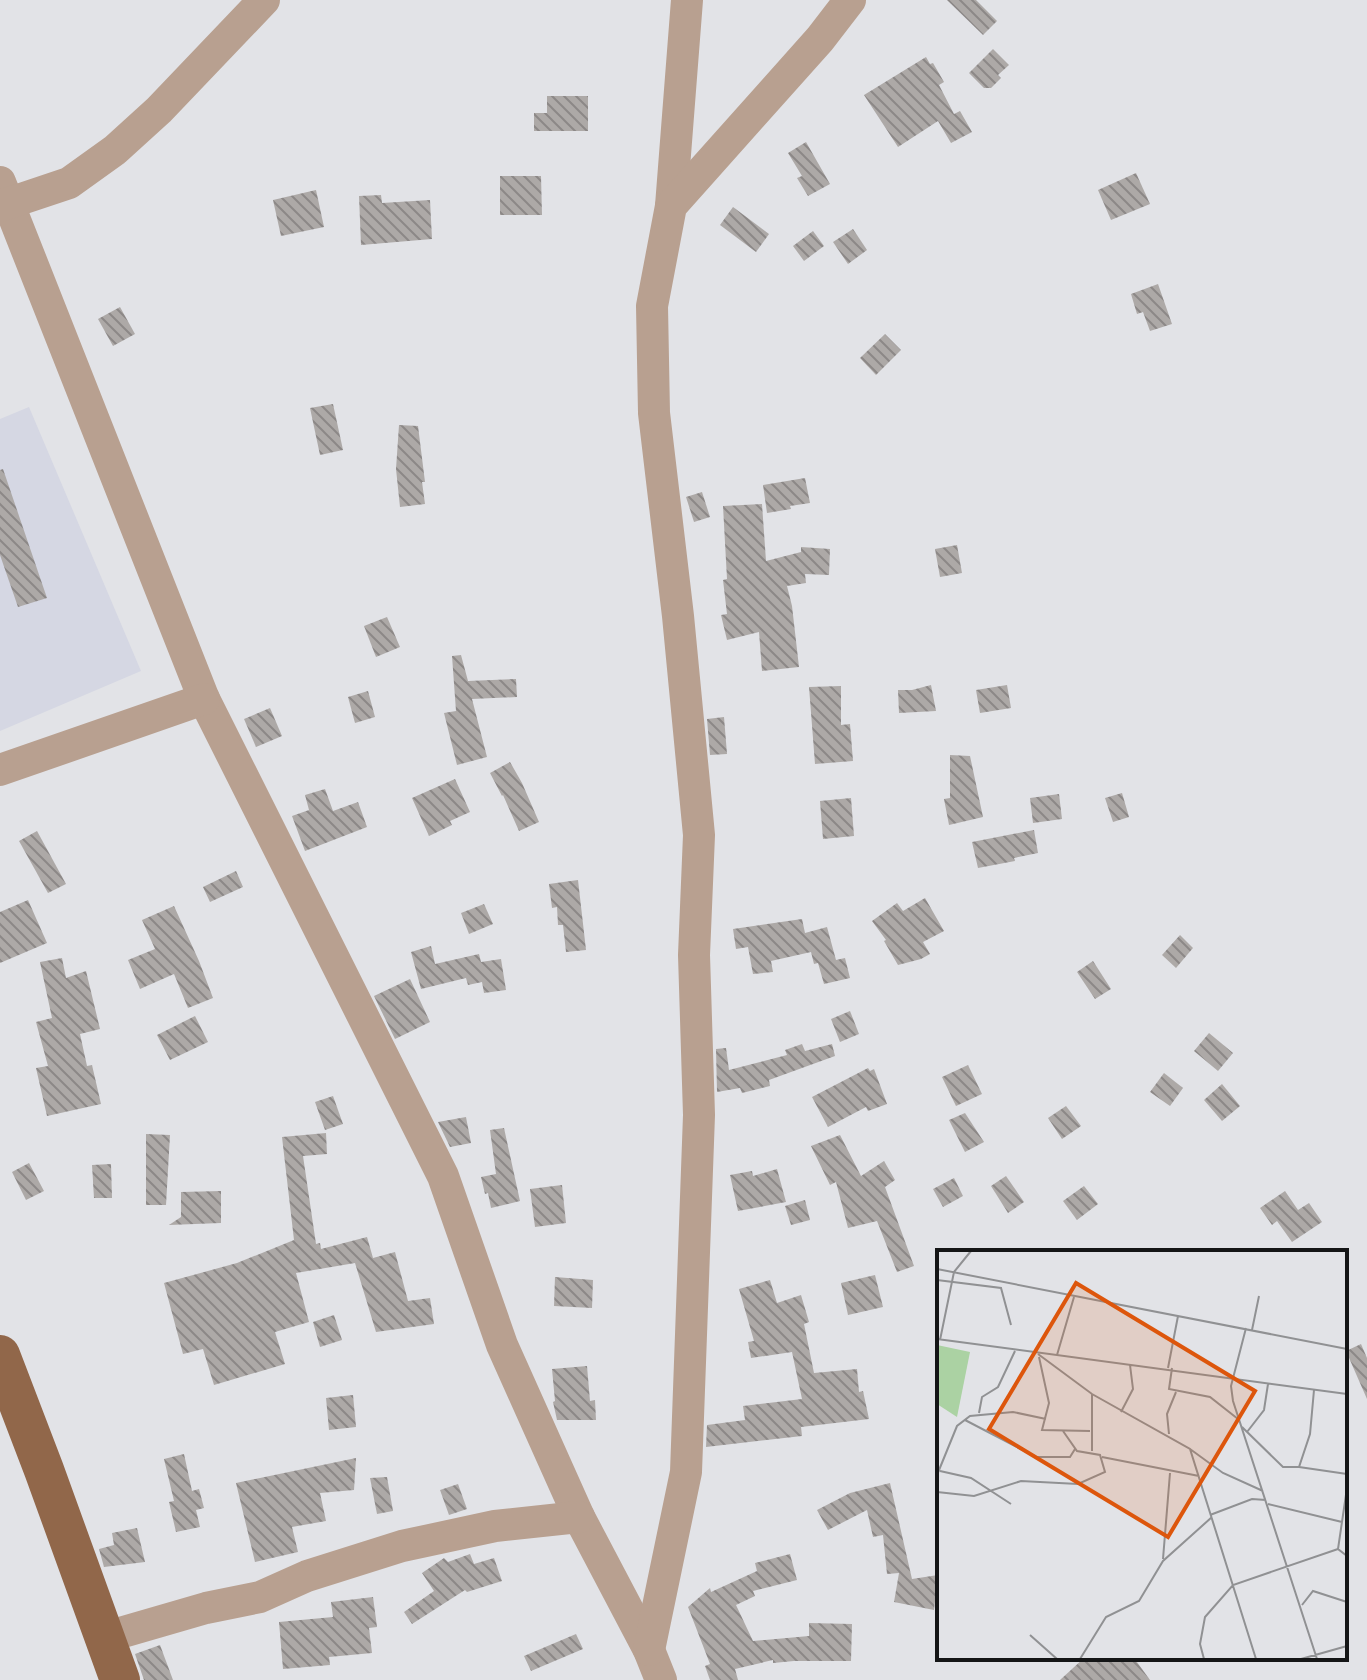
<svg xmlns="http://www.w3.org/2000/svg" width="1367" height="1680" font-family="'IBM Plex Sans',sans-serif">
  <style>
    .built { fill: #d5d7e3 }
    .building { fill: url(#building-back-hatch) }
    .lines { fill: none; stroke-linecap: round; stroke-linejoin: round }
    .minor { stroke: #b8a090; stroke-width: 32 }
    .major { stroke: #91674a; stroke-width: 40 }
    .inset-road { fill: none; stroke: #909193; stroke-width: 2 }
    .view { fill: #dd560c; fill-opacity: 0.15; stroke: #dd560c; stroke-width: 4 }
    .inset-edge { fill: none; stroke: #141516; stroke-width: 4 }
  </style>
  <defs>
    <pattern id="building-back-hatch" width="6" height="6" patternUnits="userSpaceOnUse" patternTransform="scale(2)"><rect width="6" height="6" fill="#ada9a7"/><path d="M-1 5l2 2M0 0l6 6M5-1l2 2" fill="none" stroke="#8c8887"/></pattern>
  </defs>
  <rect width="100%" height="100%" fill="#e2e3e7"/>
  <polygon class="built" points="29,407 141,671 0,731 0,419"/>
  <g class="building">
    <polygon points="947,0 976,0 997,21 983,35"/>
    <polygon points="993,49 1009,65 998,75 1001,78 991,88 984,88 969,73"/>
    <polygon points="926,57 930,64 933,63 944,82 939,85 954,114 960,111 972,132 951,143 938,121 898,147 864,95"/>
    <polygon points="547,96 588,96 588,131 534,131 534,113 547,113"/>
    <polygon points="806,142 830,184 808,196 797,178 802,176 788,153"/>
    <polygon points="1136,173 1150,204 1111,220 1098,190"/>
    <polygon points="500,176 541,176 542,215 500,215"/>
    <polygon points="316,190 324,227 281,236 273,200"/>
    <polygon points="381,195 382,203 430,200 432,239 361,245 359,196"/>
    <polygon points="733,207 769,234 756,252 720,225"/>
    <polygon points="853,229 867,250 848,264 833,242"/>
    <polygon points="813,231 824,246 804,261 793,246"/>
    <polygon points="1158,284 1172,324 1150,331 1143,312 1137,314 1131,294"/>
    <polygon points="120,307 135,334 113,346 98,319"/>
    <polygon points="885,334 901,350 876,375 860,358"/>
    <polygon points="333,404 343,450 320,455 310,408"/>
    <polygon points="399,425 418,426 425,482 422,482 425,504 400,507 396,469"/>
    <polygon points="3,469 47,598 18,607 0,555 0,470"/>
    <polygon points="805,478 810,503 790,506 791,509 767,513 763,485"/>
    <polygon points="702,492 710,517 694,522 686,497"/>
    <polygon points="762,504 766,561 801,552 801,547 830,549 829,575 805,574 806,583 787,586 792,606 799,667 762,671 759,632 727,640 721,615 727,614 723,580 727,579 723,506"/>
    <polygon points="957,545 962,573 940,577 935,549"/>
    <polygon points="387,617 400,647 376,657 364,626"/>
    <polygon points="461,655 468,681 516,679 517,697 472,699 487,757 457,765 444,713 456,711 452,656"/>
    <polygon points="931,685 936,711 899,713 898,690 912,690"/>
    <polygon points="1007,685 1011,708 980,713 976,690"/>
    <polygon points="841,686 841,725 850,724 853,761 815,764 809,687"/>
    <polygon points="368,691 375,717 355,723 348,697"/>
    <polygon points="270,708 282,736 256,747 244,719"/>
    <polygon points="724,717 727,754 710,755 707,719"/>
    <polygon points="950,755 970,756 983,817 949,825 944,799 950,798"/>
    <polygon points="510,762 522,783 539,822 519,831 503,795 502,796 490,773"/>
    <polygon points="455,779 470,812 450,821 452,825 429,836 412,798"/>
    <polygon points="325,789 333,811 358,802 367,827 305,851 292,816 309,810 305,795"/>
    <polygon points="1122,793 1129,817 1113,822 1105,798"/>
    <polygon points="1059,794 1062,819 1033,823 1030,798"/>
    <polygon points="851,798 854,836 823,839 820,801"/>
    <polygon points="1034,830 1038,853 1014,858 1015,861 978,868 972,842"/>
    <polygon points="37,831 66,884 48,893 19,841"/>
    <polygon points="236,871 243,887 210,902 203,887"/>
    <polygon points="578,880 586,950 566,952 563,925 558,925 557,907 552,908 549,884"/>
    <polygon points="925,898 944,931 923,942 930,954 921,959 898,965 884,941 886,940 872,921 897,903 903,911"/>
    <polygon points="28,900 47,943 0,963 0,912"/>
    <polygon points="484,904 493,924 469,934 461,913"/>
    <polygon points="174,906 199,961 213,998 188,1008 174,974 140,989 128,960 155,949 142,920"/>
    <polygon points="802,919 805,933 827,927 836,960 845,958 850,978 824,984 818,963 814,964 811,952 771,961 773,972 753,974 748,947 736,949 733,929"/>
    <polygon points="1180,935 1193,948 1176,968 1162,955"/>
    <polygon points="431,946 435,964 479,954 481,962 501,959 506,990 484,993 482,982 468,985 466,978 421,989 411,952"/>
    <polygon points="62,958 66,978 86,971 100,1029 80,1034 87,1066 92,1065 101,1104 47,1116 36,1068 48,1066 36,1022 52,1018 40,962"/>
    <polygon points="1093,961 1111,989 1095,999 1077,972"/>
    <polygon points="410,979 430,1022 395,1039 374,996"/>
    <polygon points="850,1011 859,1034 840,1042 831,1019"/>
    <polygon points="195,1016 208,1042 170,1060 157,1035"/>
    <polygon points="1209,1033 1233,1053 1218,1071 1194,1051"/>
    <polygon points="802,1044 805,1051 832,1044 835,1056 769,1080 770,1086 742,1093 740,1088 717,1092 716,1049 726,1048 729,1070 787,1055 785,1050"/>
    <polygon points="968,1065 982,1094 956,1106 942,1077"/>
    <polygon points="868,1068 870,1071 874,1069 887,1104 868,1111 866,1107 828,1127 812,1097"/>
    <polygon points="1164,1073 1183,1088 1170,1106 1150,1092"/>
    <polygon points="1222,1084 1240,1106 1222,1121 1204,1100"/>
    <polygon points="333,1096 343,1124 325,1130 315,1102"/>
    <polygon points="1066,1106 1081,1126 1062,1139 1048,1118"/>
    <polygon points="965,1113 984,1142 965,1152 949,1120"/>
    <polygon points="466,1117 471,1143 450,1147 438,1122"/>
    <polygon points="504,1128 520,1201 491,1208 488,1193 485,1194 481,1177 496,1174 490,1130"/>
    <polygon points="326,1133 327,1154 303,1156 316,1244 320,1243 321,1249 367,1237 373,1258 395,1252 408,1301 430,1298 434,1324 376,1332 355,1263 296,1273 309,1322 275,1332 285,1364 214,1385 203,1349 183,1354 164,1283 237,1263 294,1240 282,1137"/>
    <polygon points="146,1134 170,1135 166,1205 146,1205"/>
    <polygon points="840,1135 861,1176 884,1161 895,1180 885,1187 914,1266 897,1272 877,1221 848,1228 836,1182 830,1185 811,1146"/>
    <polygon points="29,1163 44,1191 26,1200 12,1172"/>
    <polygon points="111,1164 112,1198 94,1198 92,1165"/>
    <polygon points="777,1169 786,1202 738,1211 730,1175 752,1171 753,1176"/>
    <polygon points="1006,1176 1024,1202 1008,1213 991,1186"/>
    <polygon points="954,1178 963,1196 943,1207 933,1189"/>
    <polygon points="562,1185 566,1223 535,1227 530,1189"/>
    <polygon points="1084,1186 1098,1204 1077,1220 1063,1201"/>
    <polygon points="221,1191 221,1223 169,1225 181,1217 181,1192"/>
    <polygon points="1285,1191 1298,1210 1309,1203 1322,1222 1292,1242 1277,1221 1272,1225 1260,1208"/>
    <polygon points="805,1200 810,1220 791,1225 785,1206"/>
    <polygon points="875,1275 883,1307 848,1315 841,1283"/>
    <polygon points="555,1277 593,1280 592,1308 554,1306"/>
    <polygon points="770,1280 777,1303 801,1295 809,1322 804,1324 814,1373 857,1369 859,1392 863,1391 869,1419 801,1427 802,1436 706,1447 707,1425 745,1420 743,1406 802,1399 792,1352 751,1358 748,1342 754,1341 739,1289"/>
    <polygon points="334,1315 342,1340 320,1347 313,1322"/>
    <polygon points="1361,1344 1367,1358 1367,1399 1346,1351"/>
    <polygon points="587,1366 590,1401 595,1400 596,1420 557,1420 553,1402 555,1401 552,1369"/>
    <polygon points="353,1395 356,1427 329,1430 326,1398"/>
    <polygon points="184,1454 192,1491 199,1489 204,1508 196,1510 200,1527 176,1532 169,1502 174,1501 164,1459"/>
    <polygon points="356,1458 354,1490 320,1493 326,1521 292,1527 298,1552 255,1562 236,1483"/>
    <polygon points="387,1477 393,1511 377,1514 370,1478"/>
    <polygon points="890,1483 912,1579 938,1575 934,1610 894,1602 899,1573 887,1574 883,1535 873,1537 867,1510 828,1530 817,1510 850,1493"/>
    <polygon points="458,1484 467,1509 449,1515 440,1490"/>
    <polygon points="137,1528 145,1562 104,1567 99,1549 114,1545 112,1533"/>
    <polygon points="470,1554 474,1564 494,1558 502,1581 467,1592 465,1590 412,1624 404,1612 434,1591 422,1573 444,1558 448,1562"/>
    <polygon points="790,1554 797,1580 753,1591 755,1596 736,1605 753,1641 809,1636 809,1623 852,1624 851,1661 794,1661 773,1663 773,1660 735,1669 738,1680 710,1680 705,1666 710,1664 688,1607 710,1588 711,1592 757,1571 755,1563"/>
    <polygon points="373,1597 377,1627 369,1628 372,1653 329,1657 330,1665 283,1669 279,1622 333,1617 331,1602"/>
    <polygon points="576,1634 583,1649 531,1671 524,1656"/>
    <polygon points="160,1645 173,1680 144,1680 135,1654"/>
    <polygon points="1084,1658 1134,1658 1150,1680 1060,1680"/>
  </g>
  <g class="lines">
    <g class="minor">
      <polyline points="0,182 204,699 443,1176 502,1345 579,1517 649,1650 661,1680"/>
      <polyline points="0,206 69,183 115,150 159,110 264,0"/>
      <polyline points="671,206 687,0"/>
      <polyline points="0,770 204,699"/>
      <polyline points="106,1637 206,1608 260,1597 307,1576 402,1546 495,1526 579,1517"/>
      <polyline points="649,1650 686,1472 699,1115 694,955 699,835 678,616 654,413 652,306 671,206 820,39 850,0"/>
    </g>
    <polyline class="major" points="0,1355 44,1470 120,1680"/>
  </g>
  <g transform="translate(937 1250)">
    <rect width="410" height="410" fill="#e2e3e7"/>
    <path d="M0,95L33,102L20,167L0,154Z" fill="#abd2a3"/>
    <path class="inset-road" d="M0,19L410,99M0,30L64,38L74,75M309,78L294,136L296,151L380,409M315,80L322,46M0,89L410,144M3,90L17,22L34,1M101,104L155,144L253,199L319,409M120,105L137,47M102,107L112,153L105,180L153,181M231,118L241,66M235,118L232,139L273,147L301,169M155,144V201M184,162L196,139L193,115M42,163L45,147L61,137L78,101M28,170L99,207H133L138,199M305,177L346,217H362L373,184L377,140M310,182L327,160L331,134M232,184L230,164L239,142M253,199L286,223L326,241M165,207L262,226M362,217L410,224M3,221L34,228L74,254M0,225L20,176L33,166L76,162L109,169M410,238L401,299L410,306M0,242L37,246L84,231L141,234L168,222L163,205L140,201L126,181M331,254L405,272M273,265L315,249L329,250M226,309L233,223M365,355L376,341L410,352M93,385L120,409M143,409L169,367L202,351L226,311L275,267M267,409L263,394L268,367L296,335L401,299M364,409L410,396"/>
    <path class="view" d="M139,33L318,141L231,287L52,179Z"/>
    <rect width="410" height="410" class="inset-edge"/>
  </g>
</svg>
